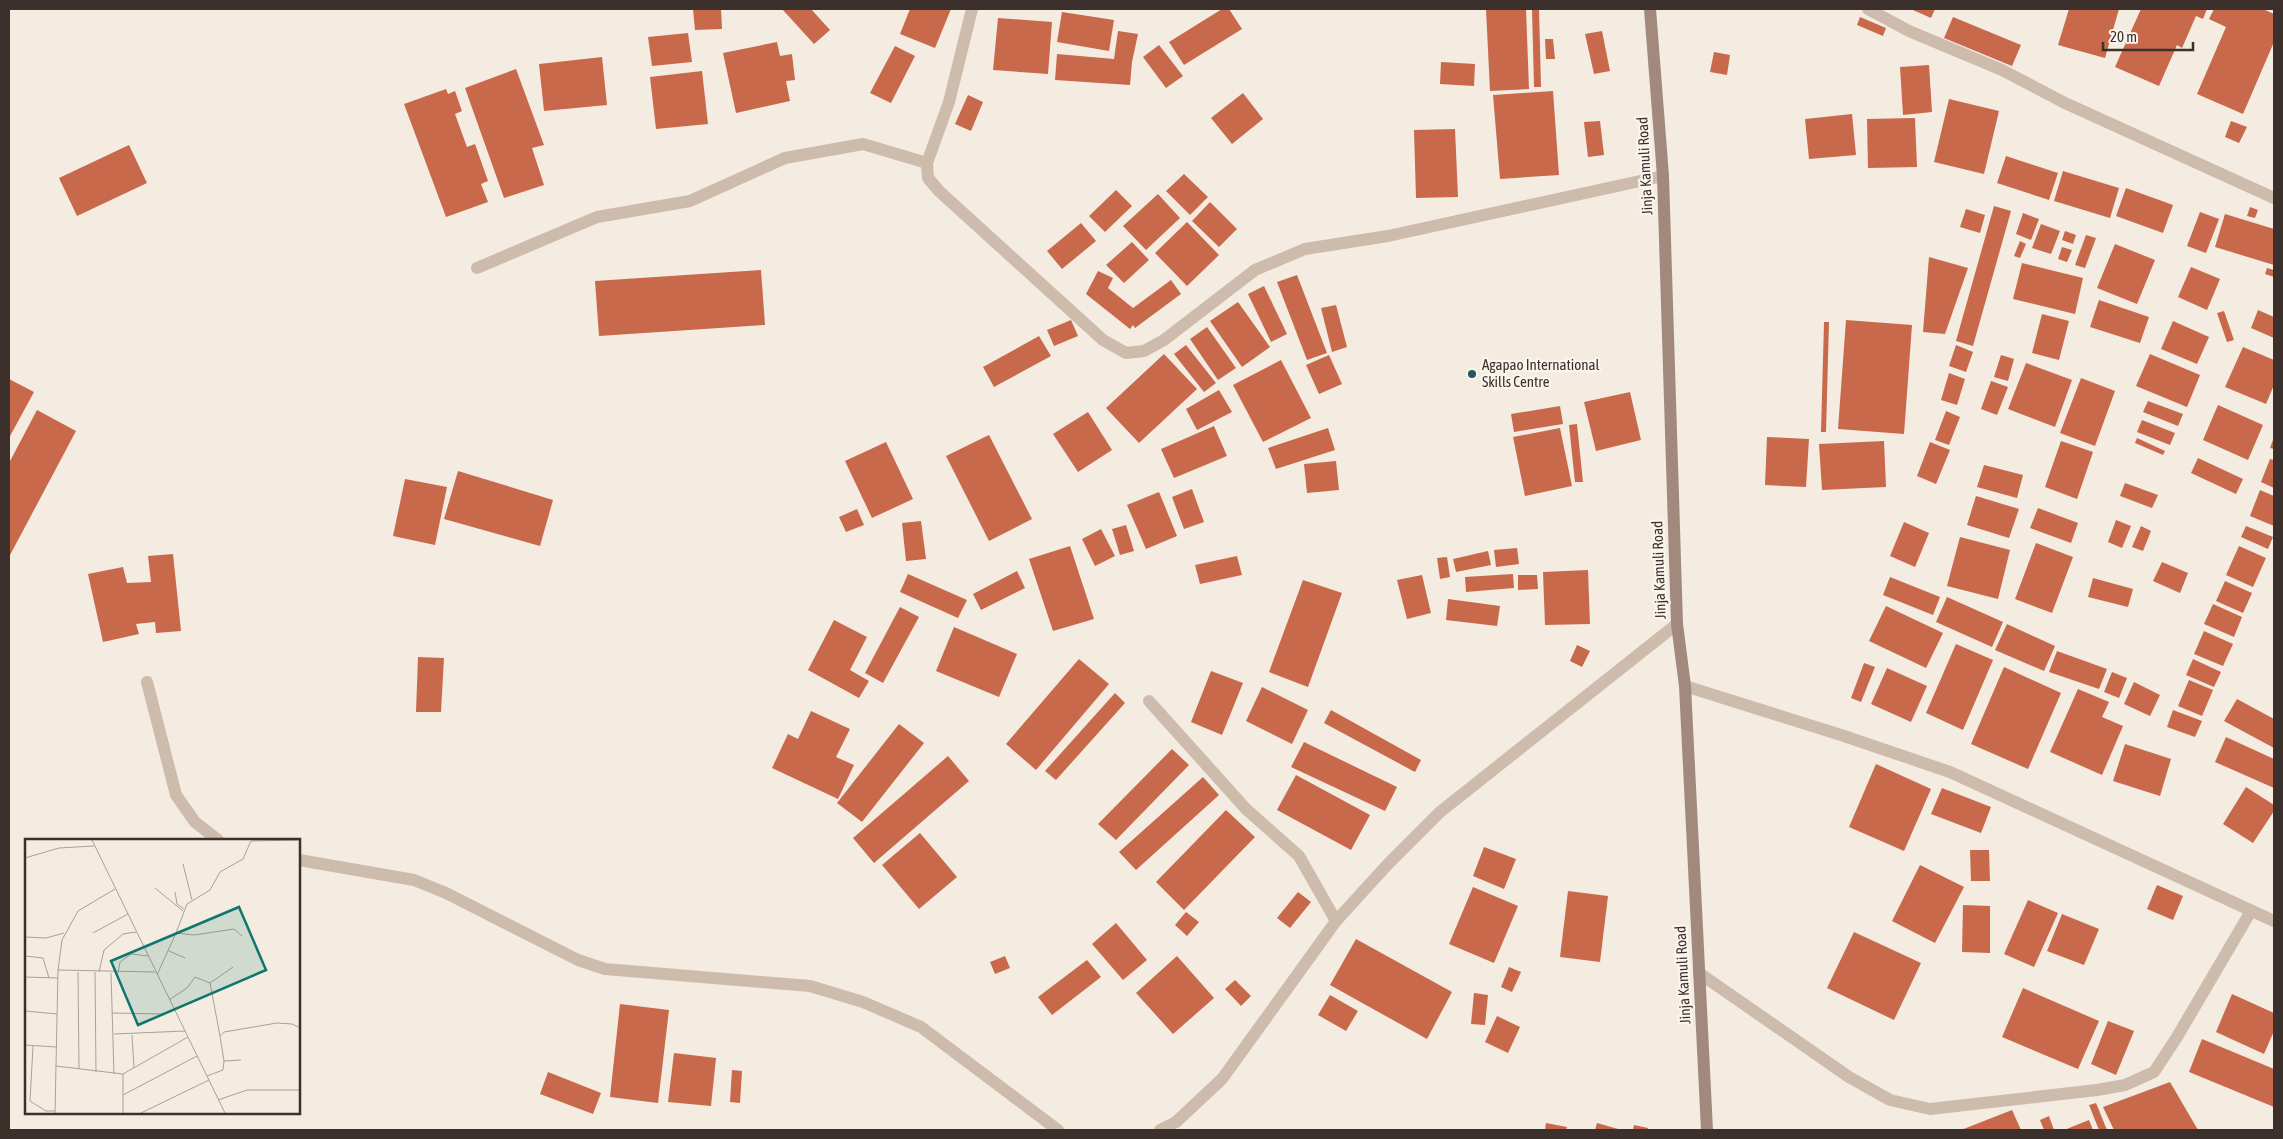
<svg xmlns="http://www.w3.org/2000/svg" width="2283" height="1139" font-family="'Asap Condensed',sans-serif">
  <style>
    .building { fill: #c8694b }
    .lines { fill: none; stroke-linecap: round; stroke-linejoin: round }
    .street { stroke: #cdbbac; stroke-width: 12 }
    .secondary { stroke: #a18a7d; stroke-width: 12 }
    .poi-dot { fill: #1f5a5e; stroke: #fbf5ee; stroke-width: 2 }
    .labels { text-anchor: middle; stroke-width: 4.5; stroke-linejoin: round; paint-order: stroke }
    .street-label { font-size: 15px; fill: #3b302b; stroke: #fbf5ee }
    .poi-label { font-size: 15px; fill: #3b302b; stroke: #fbf5ee; text-anchor: start }
    .inset-road { fill: none; stroke: #aaa098; stroke-width: 1 }
    .view { fill: #0f766e; fill-opacity: 0.15; stroke: #0f766e; stroke-width: 2.5 }
    .inset-edge { fill: none; stroke: #3b302b; stroke-width: 2.5 }
  </style>
  <rect width="100%" height="100%" fill="#f4ebe1"/>
  <g class="building">
    <polygon points="693,9 721,9 722,29 695,30"/>
    <polygon points="782,9 811,9 830,30 814,44"/>
    <polygon points="910,9 951,9 935,48 900,34"/>
    <polygon points="1222,9 1229,9 1242,29 1184,65 1169,42"/>
    <polygon points="1486,9 1526,9 1529,89 1490,91"/>
    <polygon points="1532,9 1539,9 1541,87 1534,87"/>
    <polygon points="1914,9 1935,9 1931,18 1913,10"/>
    <polygon points="2069,9 2119,9 2105,58 2058,45"/>
    <polygon points="2141,9 2207,9 2203,19 2196,16 2182,48 2177,45 2159,86 2115,67"/>
    <polygon points="2214,9 2263,9 2274,14 2274,42 2243,114 2197,94 2226,27 2209,19"/>
    <polygon points="1062,12 1114,20 1109,51 1057,42"/>
    <polygon points="1860,17 1886,28 1883,36 1857,25"/>
    <polygon points="1953,17 2021,45 2012,66 1944,38"/>
    <polygon points="998,18 1052,22 1048,74 993,70"/>
    <polygon points="1118,31 1138,34 1132,62 1130,85 1055,80 1057,54 1114,59"/>
    <polygon points="1602,31 1610,71 1594,74 1585,34"/>
    <polygon points="688,33 692,62 652,66 648,37"/>
    <polygon points="1545,39 1553,39 1555,59 1546,59"/>
    <polygon points="777,42 780,56 792,54 795,80 786,81 790,101 736,113 723,53"/>
    <polygon points="1159,45 1183,76 1166,88 1143,57"/>
    <polygon points="895,46 915,56 891,103 870,93"/>
    <polygon points="1714,52 1730,55 1727,75 1710,72"/>
    <polygon points="602,57 607,105 544,111 539,64"/>
    <polygon points="1441,62 1475,64 1474,86 1440,84"/>
    <polygon points="1929,65 1932,112 1903,115 1900,67"/>
    <polygon points="516,69 544,145 532,148 544,185 504,198 465,88"/>
    <polygon points="702,71 708,124 656,129 650,77"/>
    <polygon points="446,89 448,94 455,91 462,111 455,114 467,147 475,144 488,181 481,184 488,202 446,217 404,104"/>
    <polygon points="1553,91 1559,175 1500,179 1493,95"/>
    <polygon points="1243,93 1263,119 1232,144 1211,118"/>
    <polygon points="968,95 983,102 971,131 955,124"/>
    <polygon points="1949,99 1999,111 1984,174 1934,162"/>
    <polygon points="1852,114 1856,155 1809,159 1805,119"/>
    <polygon points="1915,118 1917,167 1868,168 1867,119"/>
    <polygon points="1600,121 1604,155 1588,157 1584,122"/>
    <polygon points="2231,121 2247,127 2239,143 2225,137"/>
    <polygon points="1455,129 1458,197 1416,198 1414,130"/>
    <polygon points="129,145 147,183 77,216 59,178"/>
    <polygon points="2006,156 2058,173 2049,200 1997,183"/>
    <polygon points="2063,171 2119,188 2110,218 2054,201"/>
    <polygon points="1184,174 1208,197 1190,215 1166,191"/>
    <polygon points="2126,188 2173,205 2163,233 2116,216"/>
    <polygon points="1116,190 1132,206 1105,232 1089,216"/>
    <polygon points="1158,194 1180,218 1146,250 1123,226"/>
    <polygon points="1210,202 1237,229 1219,247 1192,221"/>
    <polygon points="1994,206 2011,211 1973,346 1956,341"/>
    <polygon points="2250,207 2258,210 2255,218 2247,216"/>
    <polygon points="1966,209 1985,215 1980,233 1960,227"/>
    <polygon points="2200,212 2219,219 2206,253 2187,246"/>
    <polygon points="2023,213 2039,219 2031,240 2016,234"/>
    <polygon points="2225,214 2274,229 2274,265 2215,247"/>
    <polygon points="1187,222 1219,255 1187,286 1155,253"/>
    <polygon points="1081,223 1096,241 1062,269 1047,251"/>
    <polygon points="2041,224 2060,231 2051,254 2032,248"/>
    <polygon points="2065,231 2076,235 2073,244 2062,240"/>
    <polygon points="2086,235 2096,238 2085,268 2075,265"/>
    <polygon points="2020,241 2026,244 2020,258 2014,256"/>
    <polygon points="1132,242 1149,260 1124,283 1106,265"/>
    <polygon points="2115,244 2155,260 2137,304 2097,288"/>
    <polygon points="2062,247 2072,250 2067,262 2058,259"/>
    <polygon points="1929,257 1968,268 1945,334 1923,332"/>
    <polygon points="2022,263 2083,278 2075,314 2013,299"/>
    <polygon points="2191,267 2220,279 2207,310 2178,297"/>
    <polygon points="2267,268 2274,270 2274,277 2265,274"/>
    <polygon points="761,270 765,325 599,336 595,281"/>
    <polygon points="1098,271 1113,278 1108,288 1133,308 1171,280 1181,294 1135,328 1133,325 1130,329 1086,294"/>
    <polygon points="1297,275 1327,353 1307,360 1277,282"/>
    <polygon points="1264,286 1287,334 1271,342 1248,294"/>
    <polygon points="2099,300 2149,317 2140,343 2090,327"/>
    <polygon points="1238,302 1270,347 1242,367 1210,321"/>
    <polygon points="1336,305 1347,347 1332,352 1321,308"/>
    <polygon points="2258,310 2274,317 2274,338 2251,328"/>
    <polygon points="2224,311 2234,340 2227,342 2217,313"/>
    <polygon points="2042,314 2069,321 2059,360 2032,353"/>
    <polygon points="1071,320 1078,336 1054,346 1047,330"/>
    <polygon points="1846,320 1912,325 1904,434 1838,429"/>
    <polygon points="2173,321 2209,337 2197,364 2161,349"/>
    <polygon points="1824,322 1829,322 1826,432 1821,432"/>
    <polygon points="1207,327 1236,368 1218,380 1190,339"/>
    <polygon points="1039,336 1051,356 994,387 983,367"/>
    <polygon points="1186,345 1216,383 1204,392 1174,354"/>
    <polygon points="1956,345 1973,352 1966,372 1949,366"/>
    <polygon points="2243,347 2274,360 2274,385 2266,404 2225,387"/>
    <polygon points="1164,354 1197,389 1139,443 1106,408"/>
    <polygon points="2150,354 2200,375 2187,407 2136,386"/>
    <polygon points="1329,355 1342,384 1319,394 1306,365"/>
    <polygon points="2001,355 2014,359 2008,381 1994,377"/>
    <polygon points="1281,360 1311,418 1263,442 1233,385"/>
    <polygon points="2026,363 2072,380 2055,427 2008,409"/>
    <polygon points="1949,373 1965,379 1957,405 1941,400"/>
    <polygon points="2081,378 2115,391 2095,446 2060,433"/>
    <polygon points="9,379 34,392 9,438"/>
    <polygon points="1991,381 2008,387 1997,415 1981,409"/>
    <polygon points="1219,390 1232,412 1197,430 1186,409"/>
    <polygon points="1630,392 1641,440 1596,451 1584,402"/>
    <polygon points="2148,401 2183,414 2178,426 2143,412"/>
    <polygon points="2218,405 2263,425 2248,460 2203,440"/>
    <polygon points="1560,406 1563,424 1514,432 1511,414"/>
    <polygon points="37,410 76,431 9,557 9,463"/>
    <polygon points="1946,411 1960,417 1949,445 1935,440"/>
    <polygon points="1088,412 1112,450 1078,472 1053,434"/>
    <polygon points="2142,420 2175,433 2170,445 2137,432"/>
    <polygon points="1577,424 1583,482 1575,482 1569,425"/>
    <polygon points="1214,426 1227,456 1174,478 1161,449"/>
    <polygon points="1328,428 1335,450 1276,469 1268,448"/>
    <polygon points="1560,428 1572,486 1525,496 1513,437"/>
    <polygon points="989,435 1032,519 989,541 946,456"/>
    <polygon points="1767,437 1809,439 1806,487 1765,485"/>
    <polygon points="2274,437 2274,449 2270,448"/>
    <polygon points="2137,438 2165,451 2163,455 2135,443"/>
    <polygon points="1884,441 1886,487 1822,490 1819,444"/>
    <polygon points="2061,441 2093,452 2077,499 2045,487"/>
    <polygon points="886,442 913,499 872,518 845,461"/>
    <polygon points="1930,442 1950,450 1936,484 1917,476"/>
    <polygon points="2198,458 2243,479 2236,494 2191,473"/>
    <polygon points="2270,459 2274,460 2274,488 2261,482"/>
    <polygon points="1336,461 1339,490 1307,493 1304,464"/>
    <polygon points="1984,465 2023,475 2017,498 1977,487"/>
    <polygon points="458,471 553,500 540,546 444,519"/>
    <polygon points="405,479 447,487 435,545 393,536"/>
    <polygon points="2125,483 2158,495 2152,508 2120,496"/>
    <polygon points="1192,489 1204,522 1184,529 1172,497"/>
    <polygon points="2260,490 2274,496 2274,526 2250,516"/>
    <polygon points="1159,492 1177,536 1146,549 1127,505"/>
    <polygon points="1976,496 2019,509 2009,538 1967,525"/>
    <polygon points="2038,508 2078,523 2071,543 2030,528"/>
    <polygon points="857,509 864,525 846,532 839,517"/>
    <polygon points="2116,520 2131,526 2122,548 2108,542"/>
    <polygon points="921,521 926,559 906,561 902,523"/>
    <polygon points="1904,522 1929,533 1915,567 1890,556"/>
    <polygon points="1126,525 1134,551 1120,555 1112,529"/>
    <polygon points="2141,526 2151,531 2143,551 2132,547"/>
    <polygon points="2246,526 2273,537 2268,549 2241,537"/>
    <polygon points="1101,529 1115,556 1095,566 1082,539"/>
    <polygon points="1960,537 2010,550 1998,599 1947,586"/>
    <polygon points="2036,543 2073,557 2052,613 2015,599"/>
    <polygon points="1070,546 1094,619 1053,631 1029,559"/>
    <polygon points="2239,546 2266,558 2253,587 2226,575"/>
    <polygon points="1517,548 1519,564 1496,567 1494,550"/>
    <polygon points="1488,551 1491,565 1456,572 1453,559"/>
    <polygon points="173,554 181,631 156,633 155,622 136,624 139,634 103,642 88,574 123,567 127,583 151,582 148,556"/>
    <polygon points="1237,556 1242,575 1200,584 1195,565"/>
    <polygon points="1447,557 1450,577 1440,579 1437,558"/>
    <polygon points="2162,562 2188,573 2180,593 2153,581"/>
    <polygon points="1588,570 1590,624 1545,625 1543,572"/>
    <polygon points="1017,571 1025,588 981,610 973,594"/>
    <polygon points="908,574 967,600 958,618 900,592"/>
    <polygon points="1513,574 1514,588 1466,592 1465,577"/>
    <polygon points="1422,575 1431,613 1407,619 1397,580"/>
    <polygon points="1518,575 1537,575 1538,589 1518,590"/>
    <polygon points="1890,577 1940,597 1933,615 1883,595"/>
    <polygon points="2093,578 2133,589 2128,607 2088,597"/>
    <polygon points="1303,580 1342,593 1308,687 1269,672"/>
    <polygon points="2225,581 2252,593 2243,613 2216,601"/>
    <polygon points="1947,597 2003,622 1992,647 1936,622"/>
    <polygon points="1448,599 1500,606 1497,626 1446,620"/>
    <polygon points="2213,604 2242,617 2234,637 2204,624"/>
    <polygon points="1886,606 1943,633 1926,668 1869,641"/>
    <polygon points="900,607 919,617 883,683 865,673"/>
    <polygon points="834,620 867,637 850,670 869,681 859,698 808,670"/>
    <polygon points="2007,624 2055,646 2044,671 1995,650"/>
    <polygon points="954,627 1017,654 999,697 936,671"/>
    <polygon points="2204,631 2233,644 2223,666 2194,654"/>
    <polygon points="1956,644 1993,660 1963,730 1926,713"/>
    <polygon points="1577,645 1590,651 1582,667 1570,661"/>
    <polygon points="2057,651 2107,669 2099,689 2049,672"/>
    <polygon points="418,657 444,658 441,712 416,712"/>
    <polygon points="1079,659 1109,684 1036,770 1006,744"/>
    <polygon points="2193,659 2221,672 2214,687 2186,675"/>
    <polygon points="1864,663 1875,667 1861,702 1851,698"/>
    <polygon points="2004,667 2061,693 2028,769 1971,744"/>
    <polygon points="1887,668 1927,686 1911,722 1871,704"/>
    <polygon points="1211,671 1243,683 1222,735 1191,722"/>
    <polygon points="2112,672 2127,678 2119,698 2104,692"/>
    <polygon points="2189,680 2213,690 2202,716 2178,706"/>
    <polygon points="2134,682 2160,695 2150,716 2124,704"/>
    <polygon points="1262,687 1308,710 1292,744 1246,721"/>
    <polygon points="2078,689 2109,702 2102,717 2123,726 2102,775 2050,752"/>
    <polygon points="1115,693 1125,703 1056,780 1045,771"/>
    <polygon points="2237,699 2274,719 2274,748 2224,721"/>
    <polygon points="1331,710 1421,760 1415,772 1324,723"/>
    <polygon points="2173,710 2202,721 2195,737 2167,727"/>
    <polygon points="811,711 850,729 836,757 854,765 838,799 772,768 788,734 798,739"/>
    <polygon points="899,724 924,743 862,822 837,803"/>
    <polygon points="2226,737 2274,759 2274,788 2215,762"/>
    <polygon points="1304,742 1397,787 1385,811 1291,767"/>
    <polygon points="2125,744 2171,759 2160,796 2113,781"/>
    <polygon points="1172,749 1189,765 1116,840 1098,824"/>
    <polygon points="948,756 969,781 874,863 853,838"/>
    <polygon points="1876,764 1931,789 1904,851 1849,827"/>
    <polygon points="1296,775 1370,815 1351,850 1277,810"/>
    <polygon points="1203,777 1219,795 1136,870 1119,852"/>
    <polygon points="2246,787 2274,805 2274,811 2253,843 2223,824"/>
    <polygon points="1942,788 1991,807 1981,833 1931,814"/>
    <polygon points="1226,810 1255,837 1184,910 1156,882"/>
    <polygon points="920,833 957,877 919,909 882,865"/>
    <polygon points="1484,847 1516,859 1504,889 1473,876"/>
    <polygon points="1970,850 1989,850 1990,881 1971,881"/>
    <polygon points="1920,865 1964,887 1935,943 1892,921"/>
    <polygon points="2157,885 2183,896 2173,920 2147,909"/>
    <polygon points="1473,887 1518,906 1494,963 1449,944"/>
    <polygon points="1568,891 1608,896 1600,962 1560,957"/>
    <polygon points="1298,892 1311,902 1290,928 1277,918"/>
    <polygon points="2028,900 2058,913 2034,967 2004,954"/>
    <polygon points="1963,905 1990,906 1990,953 1962,952"/>
    <polygon points="1186,912 1199,922 1187,936 1175,925"/>
    <polygon points="2062,914 2099,929 2084,965 2047,951"/>
    <polygon points="1116,923 1147,960 1123,980 1092,944"/>
    <polygon points="1854,932 1921,963 1894,1020 1827,988"/>
    <polygon points="1356,939 1452,992 1427,1039 1330,985"/>
    <polygon points="1005,956 1010,968 995,974 990,962"/>
    <polygon points="1177,956 1214,998 1173,1034 1136,993"/>
    <polygon points="1087,960 1101,977 1052,1015 1038,997"/>
    <polygon points="1509,967 1521,972 1512,992 1501,987"/>
    <polygon points="1235,980 1251,996 1241,1006 1225,989"/>
    <polygon points="2023,988 2099,1021 2078,1069 2002,1037"/>
    <polygon points="1474,993 1488,995 1485,1025 1471,1024"/>
    <polygon points="2232,994 2274,1013 2274,1031 2264,1054 2216,1032"/>
    <polygon points="1330,995 1358,1011 1346,1031 1318,1015"/>
    <polygon points="620,1004 669,1010 658,1103 610,1097"/>
    <polygon points="1497,1016 1520,1027 1508,1053 1485,1042"/>
    <polygon points="2108,1021 2134,1031 2116,1075 2091,1064"/>
    <polygon points="2202,1039 2274,1069 2274,1107 2189,1072"/>
    <polygon points="674,1053 716,1058 711,1106 668,1102"/>
    <polygon points="732,1070 742,1071 740,1103 730,1102"/>
    <polygon points="548,1072 601,1093 593,1114 540,1094"/>
    <polygon points="2170,1082 2198,1130 2114,1130 2103,1107"/>
    <polygon points="2096,1103 2107,1130 2099,1130 2089,1105"/>
    <polygon points="2012,1110 2021,1130 1961,1130"/>
    <polygon points="2049,1116 2054,1130 2044,1130 2040,1120"/>
    <polygon points="2089,1120 2093,1130 2064,1130"/>
    <polygon points="1546,1123 1567,1127 1566,1130 1545,1130"/>
    <polygon points="1597,1123 1618,1129 1618,1130 1595,1130"/>
    <polygon points="1634,1125 1648,1128 1647,1130 1633,1130"/>
  </g>
  <g class="lines">
    <g class="street">
      <polyline points="972,9 949,102 927,163 928,178 939,191 1103,340 1126,353 1144,351 1164,340 1255,270 1305,249 1388,236 1663,176"/>
      <polyline points="1868,9 1909,31 2002,70 2065,103 2274,198"/>
      <polyline points="477,268 597,217 690,201 785,158 863,144 927,163"/>
      <polyline points="147,682 176,795 195,822 218,840"/>
      <polyline points="1685,686 1841,735 1950,772 2274,921"/>
      <polyline points="1149,701 1246,809 1299,856 1336,921"/>
      <polyline points="299,860 414,880 446,893 578,960 605,969 810,986 863,1002 921,1027 1058,1130"/>
      <polyline points="1699,973 1849,1077 1890,1100 1930,1109 2097,1090 2125,1085 2154,1072 2177,1037 2251,911"/>
      <polyline points="1160,1130 1176,1122 1222,1079 1336,921 1388,864 1440,812 1677,624"/>
    </g>
    <polyline class="secondary" points="1650,9 1663,176 1677,624 1685,686 1707,1130"/>
  </g>
  <circle class="poi-dot" cx="1472" cy="374" r="5"/>
  <g class="labels">
    <g class="street-label">
      <text transform="translate(1645 166) rotate(-93)" y="5">Jinja Kamuli Road</text>
      <text transform="translate(1659 570) rotate(-92)" y="5">Jinja Kamuli Road</text>
      <text transform="translate(1683 975) rotate(-93)" y="5">Jinja Kamuli Road</text>
    </g>
    <g class="poi-label">
      <text x="1482" y="370">Agapao International<tspan x="1482" dy="17">Skills Centre</tspan></text>
    </g>
  </g>
  <g transform="translate(25 839)">
    <rect width="275" height="275" fill="#f4ebe1"/>
    <path class="inset-road" d="M67,1L200,274M0,19L34,9L69,7M158,25L167,61M130,49L158,72M150,53L152,65L159,70M68,94L103,75M151,94L162,65L185,51L195,33L218,20L226,2L275,1M0,98L21,99L39,94M144,112L160,119M0,117L18,119L24,139M33,131L130,133M53,133L54,230M70,133L71,233M74,133L79,111L98,95L111,93M86,134L89,235M93,134L95,123L106,115L123,117M132,136L151,94L169,96L209,90L217,97M0,138L33,139M185,144L208,128M144,161L162,149L170,138L185,144L195,197M0,172L32,175M87,174L137,175L149,171M89,195L160,192M107,196L109,229M0,206L31,208M8,207L5,262L21,272H30M199,222L195,197L199,193L252,184L267,185L275,189M31,227L98,235L163,198M98,235V274M182,237L198,231L199,222L216,221M98,256L172,217M193,261L222,251H275M30,274L33,131L37,101L53,72L90,50M116,274L184,241"/>
    <path class="view" d="M214,68L241,131L113,186L86,122Z"/>
    <rect width="275" height="275" class="inset-edge"/>
  </g>
  <rect width="2283" height="1139" fill="none" stroke="#3b302b" stroke-width="20"/>
  <path d="M2103 42v8h90v-8" fill="none" stroke="#3b302b" stroke-width="2.5"/>
  <text x="2110" y="42" font-size="15" fill="#3b302b" stroke="#fbf5ee" stroke-width="4" paint-order="stroke">20 m</text>
</svg>
